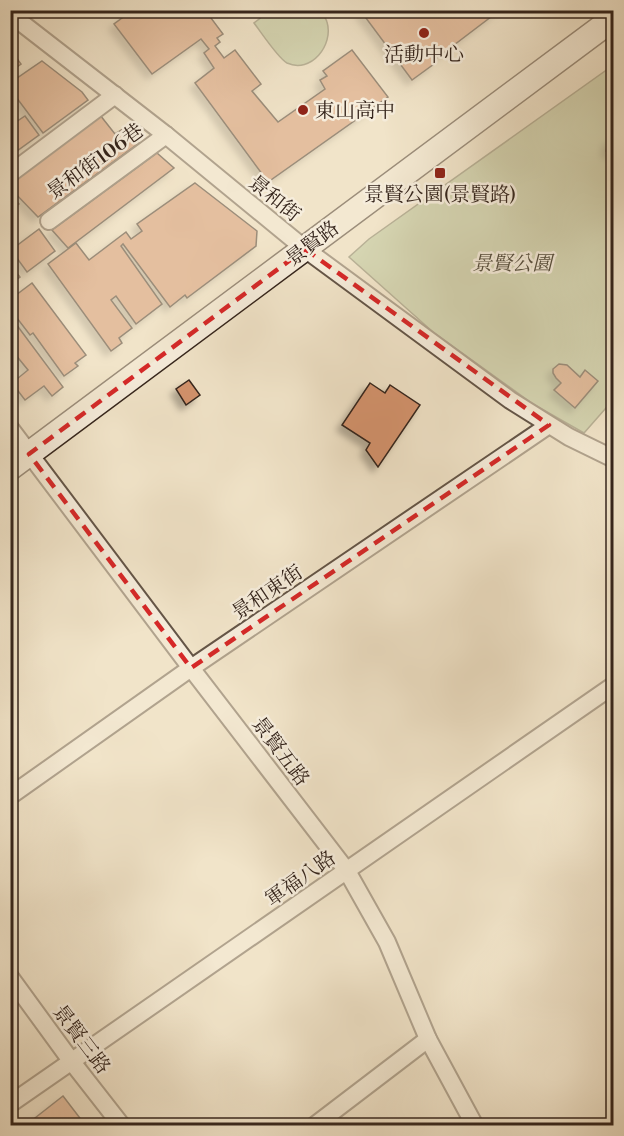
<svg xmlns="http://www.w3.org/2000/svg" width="624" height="1136" font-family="'Libre Bodoni','Noto Serif TC',serif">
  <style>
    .green { fill: #b6c59a; stroke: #76755b; stroke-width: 1.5 }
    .building { fill: #d4936d; stroke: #35251c; stroke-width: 1.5; filter: url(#shadow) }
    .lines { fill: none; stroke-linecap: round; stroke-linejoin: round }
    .street-casing { stroke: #645547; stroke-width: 20 }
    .secondary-casing { stroke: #35251c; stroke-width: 27 }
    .street { stroke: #f6eddc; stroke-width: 16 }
    .secondary { stroke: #f6eddc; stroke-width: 24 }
    .marked { fill: none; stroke: #d62828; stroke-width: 4.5; stroke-dasharray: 12 8; stroke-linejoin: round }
    .poi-dot { fill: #8f2418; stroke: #f6eddc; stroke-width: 2 }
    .labels { text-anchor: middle; stroke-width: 5; stroke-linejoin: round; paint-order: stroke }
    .poi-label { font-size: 20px; fill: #35251c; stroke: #f6eddc }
    .street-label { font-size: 20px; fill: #35251c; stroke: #f6eddc }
    .park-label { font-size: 20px; font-style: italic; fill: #554d3c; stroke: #f6eddc }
  </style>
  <defs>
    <filter id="shadow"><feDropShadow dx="-5.5" dy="5.5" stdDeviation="3" flood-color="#0004"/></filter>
  </defs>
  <rect width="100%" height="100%" fill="#f1e4c9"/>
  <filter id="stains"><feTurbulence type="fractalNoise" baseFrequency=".00333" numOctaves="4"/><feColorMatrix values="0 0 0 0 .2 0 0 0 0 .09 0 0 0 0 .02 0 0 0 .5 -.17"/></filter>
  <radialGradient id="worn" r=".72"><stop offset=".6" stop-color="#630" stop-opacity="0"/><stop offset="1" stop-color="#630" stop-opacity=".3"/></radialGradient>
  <g class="green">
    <path d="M271,10L320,11C322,14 326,18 327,22C334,45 311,74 287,63C278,58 261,32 254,23Z"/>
    <polygon points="613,68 613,400 584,433 533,404 433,332 349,257 369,239 608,69"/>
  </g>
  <g class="building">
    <polygon points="133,10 205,10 223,34 217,38 220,42 215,46 224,58 235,50 261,84 252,91 278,122 325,89 320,80 327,76 323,71 352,50 388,97 268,182 195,83 214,68 204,53 209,49 201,39 152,74 114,24"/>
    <polygon points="360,10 500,10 433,61 434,64 412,80"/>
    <polygon points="10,49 21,64 10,72"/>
    <polygon points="42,61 82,92 88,100 43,133 10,89 10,83"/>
    <polygon points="100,115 115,134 123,129 139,143 38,217 10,188 10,180"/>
    <polygon points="25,116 39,135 10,156 10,126"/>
    <polygon points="609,138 614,140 614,154 606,151"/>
    <polygon points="157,153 174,168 68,248 52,230"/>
    <polygon points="195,183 257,231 256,246 187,298 185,295 170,307 123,244 121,246 162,304 136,324 116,296 111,300 132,328 119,338 122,343 111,351 48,264 76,243 89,260 126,232 131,239 142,231 137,224"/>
    <polygon points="10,195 19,204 10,211"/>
    <polygon points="39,229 55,251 27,272 11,250"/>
    <polygon points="10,264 20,277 10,284"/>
    <polygon points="32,283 86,355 75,363 78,366 64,376 33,333 30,335 10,309 10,296 12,298"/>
    <polygon points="16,324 63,387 52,396 44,386 25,400 12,383 28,370 10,348 10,329"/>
    <polygon points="559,364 567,365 580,377 585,370 598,381 575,408 554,390 561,383 556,378 553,373 553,369"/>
    <polygon points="189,380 200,395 186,405 176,389"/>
    <polygon points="370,383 385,393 390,385 420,405 378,467 366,450 370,443 342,425"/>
    <polygon points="63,1096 86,1126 27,1126 26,1125"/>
  </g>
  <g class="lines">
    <g class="street-casing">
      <g id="street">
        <polyline points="10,14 166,135 305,249 510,400 569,437 614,459"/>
        <polyline points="11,173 115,95"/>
        <polyline points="49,221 166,135"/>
        <polyline points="10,428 191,668 347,871 387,942 428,1039 475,1126"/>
        <polyline points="10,796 191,668 549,425"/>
        <polyline points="10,977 72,1062 122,1126"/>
        <polyline points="10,1104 614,685"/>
        <polyline points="314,1126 428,1039"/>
      </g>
    </g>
    <g class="secondary-casing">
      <polyline id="secondary" points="10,468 614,18"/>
    </g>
    <use href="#street" class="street"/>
    <use href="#secondary" class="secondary"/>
  </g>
  <path d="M0 0H624V1136H0ZM305,249L549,425L191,668L29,454Z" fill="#f1e4c9" fill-opacity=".55" fill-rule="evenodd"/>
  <path class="marked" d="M305,249L549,425L191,668L29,454Z"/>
  <g class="poi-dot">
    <circle cx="424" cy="33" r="6"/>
    <circle cx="303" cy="110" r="6"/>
    <rect x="434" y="167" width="12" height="12" rx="3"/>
  </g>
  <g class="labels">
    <g class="poi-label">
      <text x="424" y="61">活動中心</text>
      <text x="315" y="117" text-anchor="start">東山高中</text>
      <text x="440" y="201">景賢公園(景賢路)</text>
    </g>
    <g class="street-label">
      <text transform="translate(95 161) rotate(-36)" y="7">景和街106巷</text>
      <text transform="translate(275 198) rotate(39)" y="7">景和街</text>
      <text transform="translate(312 243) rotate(-37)" y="7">景賢路</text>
      <text transform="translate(267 592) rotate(-34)" y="7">景和東街</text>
      <text transform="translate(281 751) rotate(53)" y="7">景賢五路</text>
      <text transform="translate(300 878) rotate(-35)" y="7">軍福八路</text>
      <text transform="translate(82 1039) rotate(53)" y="7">景賢三路</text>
    </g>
    <g class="park-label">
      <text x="512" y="270">景賢公園</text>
    </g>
  </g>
  <rect width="624" height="1136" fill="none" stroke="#f1e4c9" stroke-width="36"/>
  <rect x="12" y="12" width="600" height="1112" fill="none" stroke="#35251c" stroke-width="3"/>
  <rect x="18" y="18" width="588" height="1100" fill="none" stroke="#35251c" stroke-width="1.5"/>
  <rect width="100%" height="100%" filter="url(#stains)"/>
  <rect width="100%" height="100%" fill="url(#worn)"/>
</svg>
